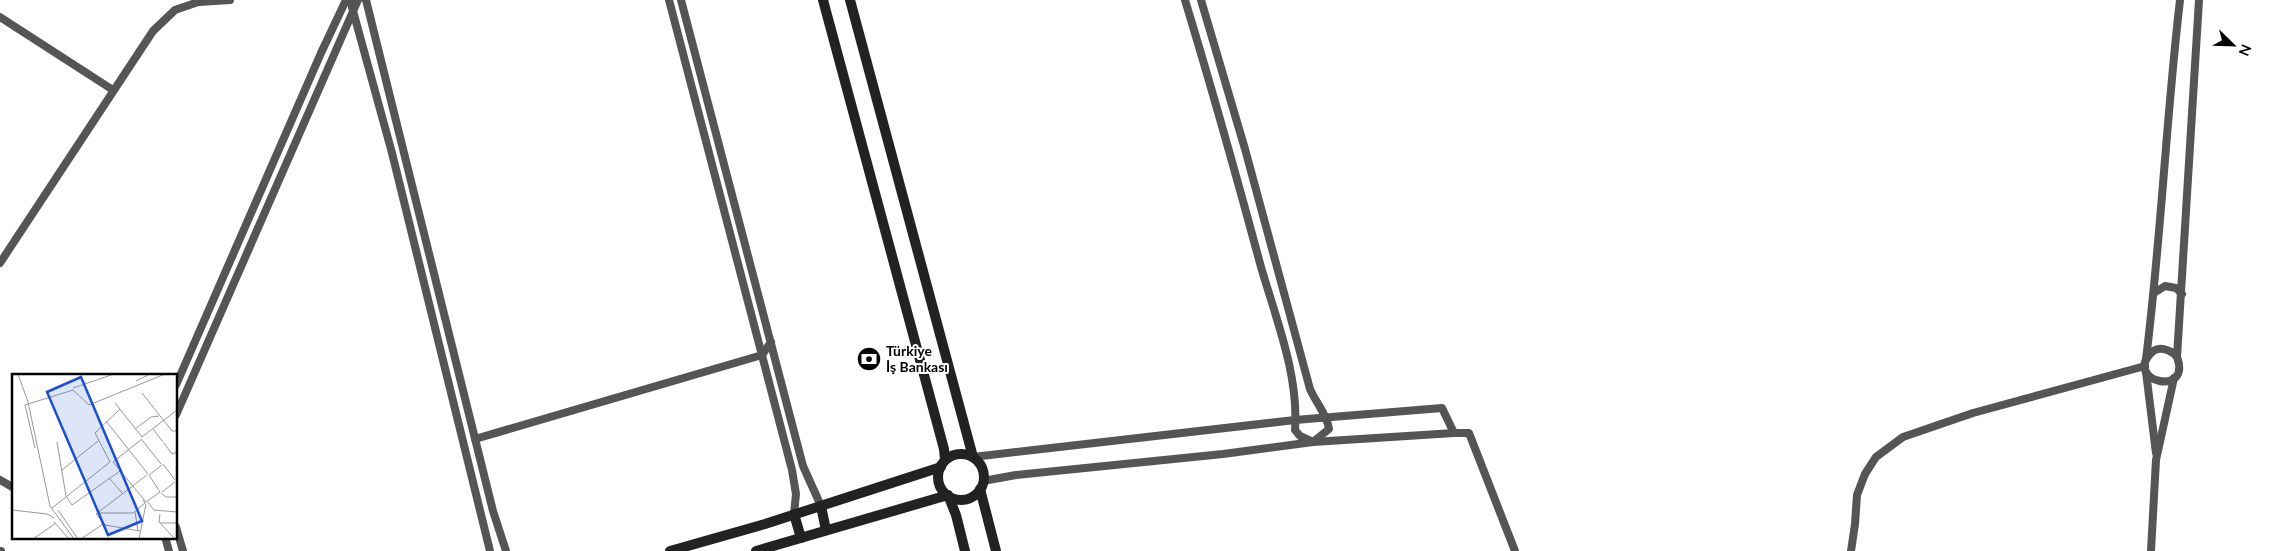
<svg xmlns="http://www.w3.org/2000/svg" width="2278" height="551" font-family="Lato,sans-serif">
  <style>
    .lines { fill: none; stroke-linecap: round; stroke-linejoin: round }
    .street { stroke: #555; stroke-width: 8 }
    .secondary { stroke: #222; stroke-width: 10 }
    .labels { text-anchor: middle; stroke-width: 4; stroke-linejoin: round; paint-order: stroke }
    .poi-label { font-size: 14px; font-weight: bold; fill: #000; stroke: #fff; text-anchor: start }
    .inset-road { fill: none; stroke: #999; stroke-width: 1 }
    .view { fill: #1d4ed8; fill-opacity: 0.15; stroke: #1d4ed8; stroke-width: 2.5 }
    .inset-edge { fill: none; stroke: #000; stroke-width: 2.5 }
  </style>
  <rect width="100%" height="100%" fill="#fff"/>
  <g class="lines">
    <g class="street">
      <polyline points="350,0 392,153 490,551"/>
      <polyline points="366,0 493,511 506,551"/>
      <polyline points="669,0 792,470 796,494 794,514"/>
      <polyline points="681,0 803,466 821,506"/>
      <path d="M1185,0C1212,89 1237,178 1261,267C1276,319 1299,375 1295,430L1300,436L1313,442L1329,429C1327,414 1316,403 1310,389L1245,149L1201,0"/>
      <polyline points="199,2 230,0"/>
      <polyline points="0,17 113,90"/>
      <polyline points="0,263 153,31 175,10 204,0"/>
      <polyline points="2154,293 2165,286 2176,288 2182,294"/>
      <path d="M2177,357C2170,349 2158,345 2150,354C2125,382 2192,397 2177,357L2199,0"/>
      <path d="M2146,359C2161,240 2166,119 2180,0"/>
      <polyline points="2146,372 2156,453"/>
      <polyline points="176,385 321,53 346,0"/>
      <polyline points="176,415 358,0"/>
      <polyline points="475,439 762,355 771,342"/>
      <polyline points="973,457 1295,420 1442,408 1454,433 1469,433 1515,551"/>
      <polyline points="0,480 14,488"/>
      <polyline points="983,481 1016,475 1223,454 1313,442 1454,433"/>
      <polyline points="176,527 183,551"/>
      <polyline points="165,537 169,551"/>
      <polyline points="0,551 1,551"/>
      <polyline points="1851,551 1855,524 1857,495 1865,474 1876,457 1903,437 1973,413 2145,366"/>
      <polyline points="2151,551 2156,460 2174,378"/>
    </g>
    <g class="secondary">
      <polyline points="823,0 944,449 945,460"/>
      <polyline points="850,0 973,457"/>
      <circle cx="961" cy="477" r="23"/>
      <polyline points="980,489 996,551"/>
      <polyline points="821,506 826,530"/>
      <polyline points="794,514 801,538"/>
      <polyline points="670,551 765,524 941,467"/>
      <polyline points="756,551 948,495 956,515 965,551"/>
    </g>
  </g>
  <defs>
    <g id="bank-disc" transform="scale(1.25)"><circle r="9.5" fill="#000" stroke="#fff"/><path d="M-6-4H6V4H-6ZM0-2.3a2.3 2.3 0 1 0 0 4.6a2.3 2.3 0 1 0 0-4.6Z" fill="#fff"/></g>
  </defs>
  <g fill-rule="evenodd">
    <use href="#bank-disc" x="869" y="359"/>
  </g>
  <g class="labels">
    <g class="poi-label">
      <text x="886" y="356">Türkiye<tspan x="886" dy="16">İş Bankası</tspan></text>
    </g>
  </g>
  <g transform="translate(12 374)">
    <rect width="165" height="165" fill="#fff"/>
    <path class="inset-road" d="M6,0L16,28L38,132L62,165M124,7L138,0M61,14L102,0M61,16L77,31L153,0M130,19L160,57H165M103,29L130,63M94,47L136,100M123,55L139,43L147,42M141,55L151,68M130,63L165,36M130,65L101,88L134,128L148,118M130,66L149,90M45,68L54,122L60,131M152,69L160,80L165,78M23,74L13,31L61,16M151,90L163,106M50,96L86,67M137,101L148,118M137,101L150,91M97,104L111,120M150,118L163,108M149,119L154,123H165M136,128L142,136L165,138M60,131L108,97M40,134L98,88L83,59L108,35M0,136L35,140L42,144M46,136L66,165M123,138L126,157M86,139H121L133,129L131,126M148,140L147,148L163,165M42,148L57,165M148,149H165M128,157L93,151L84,140L135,101M21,165L44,149M69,165L91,150M127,165L134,130"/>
    <path class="view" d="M69,3L130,147L96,161L35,18Z"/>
    <rect width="165" height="165" class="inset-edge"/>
  </g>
  <g transform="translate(2233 45) rotate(113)" stroke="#ffffff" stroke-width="4" paint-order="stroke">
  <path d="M0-4L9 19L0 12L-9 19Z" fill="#000000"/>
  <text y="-8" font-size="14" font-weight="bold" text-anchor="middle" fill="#000000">N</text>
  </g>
</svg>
